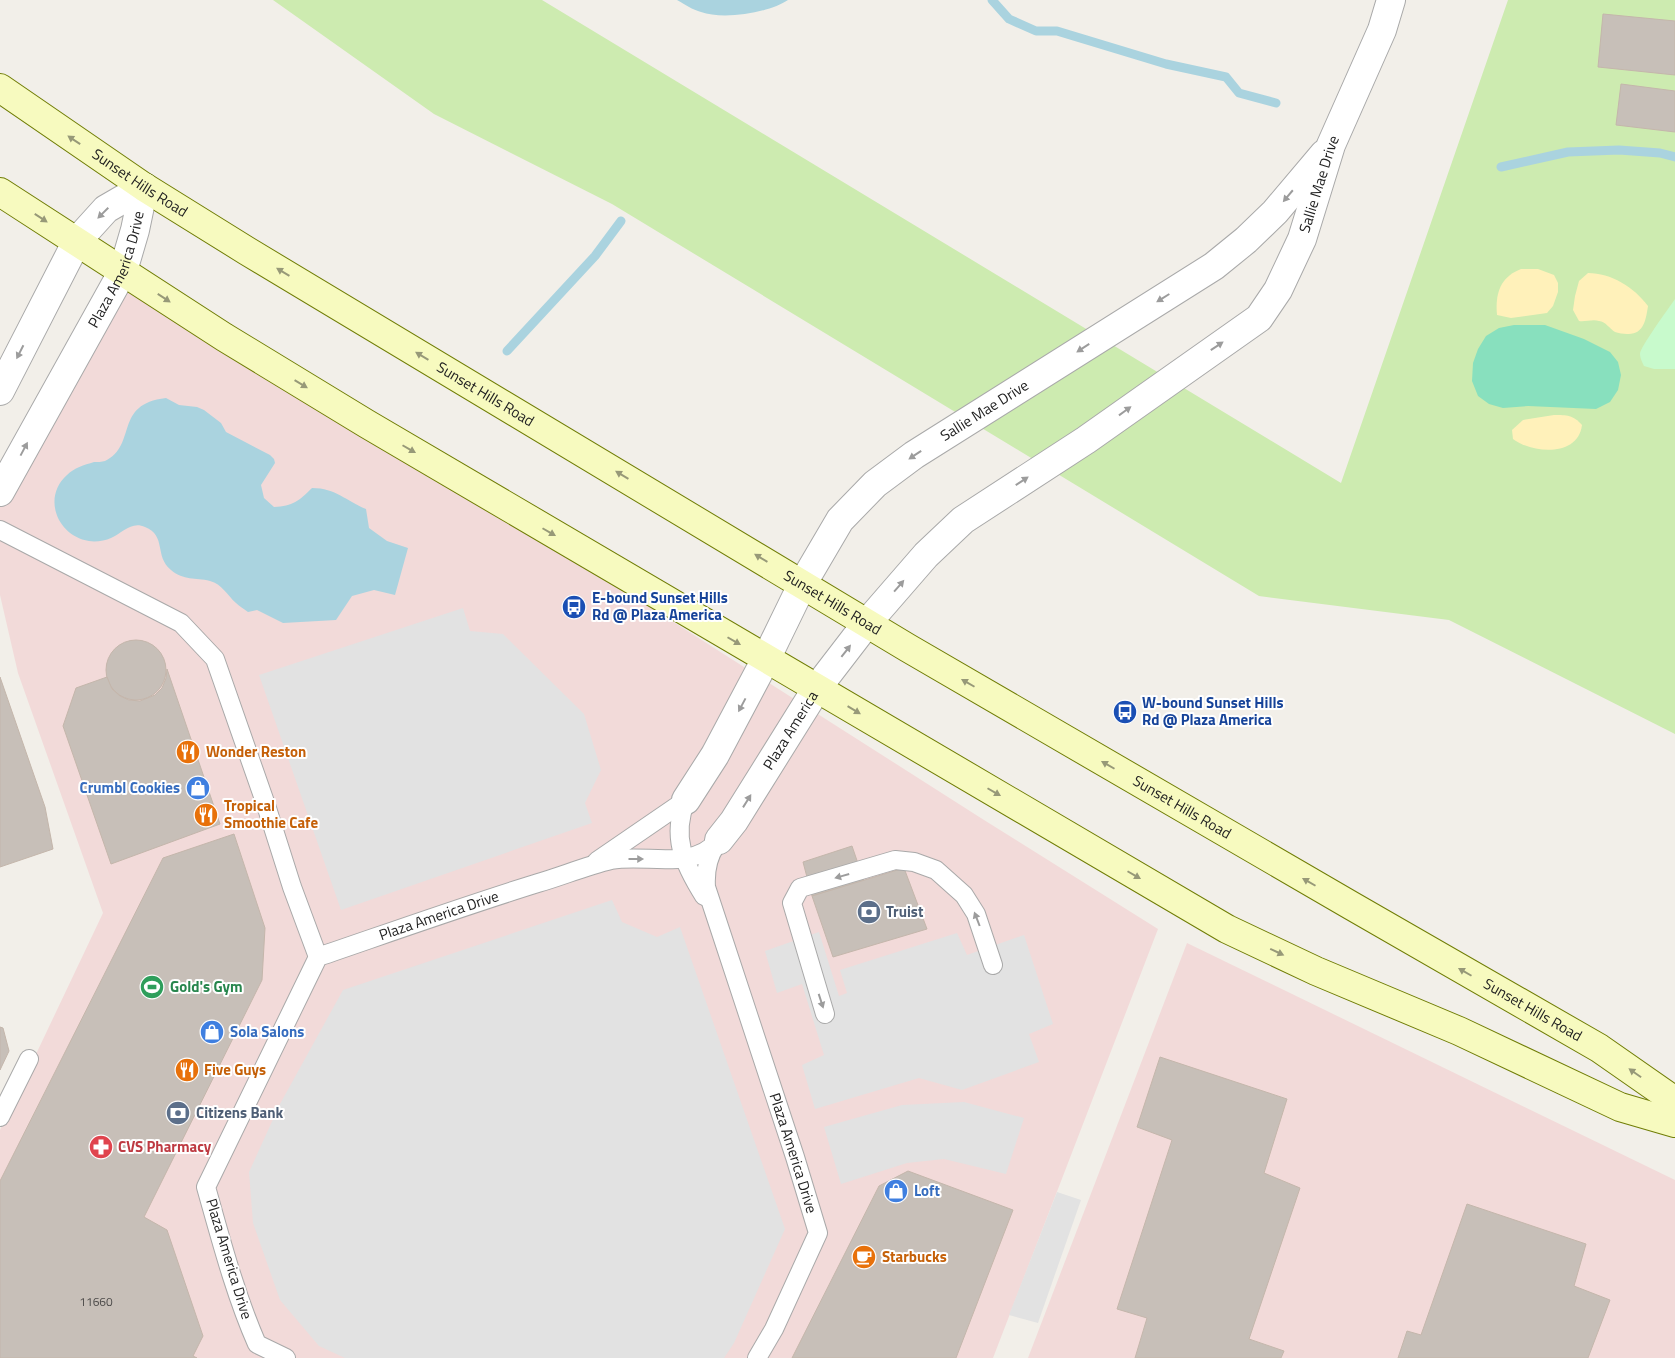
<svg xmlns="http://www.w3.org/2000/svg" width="1675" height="1358" font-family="'Titillium Web',sans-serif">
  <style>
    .commercial { fill: #f2dad9 }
    .grass { fill: #cdebb0 }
    .sand { fill: #fff1ba }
    .park { fill: #c8facc }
    .pitch { fill: #88e0be }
    .parking { fill: #e2e2e2 }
    .water { fill: #aad3df }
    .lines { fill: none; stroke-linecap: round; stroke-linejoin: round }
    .stream { stroke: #aad3df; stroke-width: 9 }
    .building { fill: #c7bfb8; stroke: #c4b6ab }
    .service-casing { stroke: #a9a9a9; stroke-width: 20 }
    .minor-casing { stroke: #a9a9a9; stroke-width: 30 }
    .secondary-casing { stroke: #707d05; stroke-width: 30 }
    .service { stroke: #fff; stroke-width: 18 }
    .minor { stroke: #fff; stroke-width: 28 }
    .secondary { stroke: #f7fabf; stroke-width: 28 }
    .oneway { fill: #979978 }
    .oneway2 { fill: #9c9c9c }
    .labels { text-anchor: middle; stroke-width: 4; stroke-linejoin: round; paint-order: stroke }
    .number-label { font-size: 12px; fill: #4b4948 }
    .street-label { font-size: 15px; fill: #222; stroke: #fff }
    .transit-label { font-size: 15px; font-weight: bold; fill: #164399; stroke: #fff; text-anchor: start }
    .food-label { font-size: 15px; font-weight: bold; fill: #c56008; stroke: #fff; text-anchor: start }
    .shop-label { font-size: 15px; font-weight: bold; fill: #366cbe; stroke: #fff; text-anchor: start }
    .service-label { font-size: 15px; font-weight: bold; fill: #4e5e75; stroke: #fff; text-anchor: start }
    .leisure-label { font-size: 15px; font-weight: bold; fill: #27864d; stroke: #fff; text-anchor: start }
    .health-label { font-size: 15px; font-weight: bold; fill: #be3a42; stroke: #fff; text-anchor: start }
  </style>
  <rect width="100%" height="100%" fill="#f2efe9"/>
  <g class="commercial">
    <polygon points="123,271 984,820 1158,929 993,1358 0,1358 0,1130 103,913 18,673 0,595 0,491"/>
    <polygon points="1187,943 1675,1180 1675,1358 1028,1358"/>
  </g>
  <polygon class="grass" points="273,0 542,0 1341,483 1508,0 1675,0 1675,734 1449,620 1259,596 612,204 434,114"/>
  <g class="sand">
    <path d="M1521,269H1538L1554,275L1558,283V292L1553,306L1547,313L1511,318L1497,315C1495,294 1500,277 1521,269Z"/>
    <path d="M1588,273C1611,273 1634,287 1648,306C1646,319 1644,335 1627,334C1624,334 1618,333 1615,332C1609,328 1606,322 1599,321C1593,319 1585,322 1579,321L1573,310L1575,296L1579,281Z"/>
    <path d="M1554,415C1567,415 1573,415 1582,425C1578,457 1533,454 1513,439L1512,430L1523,420Z"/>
  </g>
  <path class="park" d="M1675,299V369H1654L1644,366C1642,362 1640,358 1640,354C1640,347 1669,308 1675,299Z"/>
  <polygon class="pitch" points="1514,325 1545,325 1584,339 1610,352 1618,362 1621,375 1618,390 1610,402 1596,409 1528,406 1503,408 1489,404 1478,396 1472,381 1473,363 1478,349 1486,336 1499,328"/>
  <g class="parking">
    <polygon points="463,608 470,631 503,634 584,714 601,770 585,803 592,823 341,910 259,675"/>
    <polygon points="612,900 622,922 657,937 680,927 785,1229 734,1343 724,1358 345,1358 319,1346 280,1300 253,1223 249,1172 280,1104 343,990"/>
    <polygon points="819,932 839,996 847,993 840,970 957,933 967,955 1024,935 1053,1024 1029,1034 1039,1062 962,1090 919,1078 815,1109 802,1065 824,1055 802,984 777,993 765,951"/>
    <polygon points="964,1102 1024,1118 1006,1174 944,1159 907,1163 841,1184 824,1127 902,1105"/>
    <polygon points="1057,1192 1081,1200 1038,1323 1009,1315"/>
  </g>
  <g class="water">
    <path d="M677,0H788C769,13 723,20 701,12C693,10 684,4 677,0Z"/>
    <path d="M166,398L179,405L197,407L204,410L221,423L226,432L270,455L274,459L275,463L261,485L264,498L274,507C293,506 299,501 312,488C336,488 346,501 366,509L369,528L387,541L408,548L395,595L374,590L352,596L336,620L283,623L257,610L248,612C244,609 239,606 236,603C227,595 222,584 210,581C195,577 184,581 171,570C154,556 167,536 145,527C131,521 123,533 111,538C105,541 95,542 89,541C57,536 42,497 67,475C74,468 84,465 94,462C97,462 102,462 105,461C138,445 113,404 166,398Z"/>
  </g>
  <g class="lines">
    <g class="stream">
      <polyline points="992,0 1009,19 1036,31 1057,31 1166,64 1226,77 1239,93 1276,103"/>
      <polyline points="1501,167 1568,152 1619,150 1660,153 1675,157"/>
      <polyline points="507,351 595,256 621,221"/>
    </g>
  </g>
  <g class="building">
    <polygon points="1603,14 1675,21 1675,75 1598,67"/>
    <polygon points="1621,84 1675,91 1675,132 1616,125"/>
    <circle cx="136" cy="670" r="30"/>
    <polygon points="167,669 220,824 111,864 63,726 76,688 107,677 112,689 120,696 129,700 140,701 155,695 162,688 166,678"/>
    <polygon points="0,677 45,807 53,849 0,867"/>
    <polygon points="234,834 265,928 262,980 144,1217 167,1230 203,1336 193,1356 197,1358 0,1358 0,1181 163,858"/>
    <polygon points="852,846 864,881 812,896 803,862"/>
    <polygon points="904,868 927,929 833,957 812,896"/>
    <polygon points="0,1027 3,1028 9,1051 0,1070"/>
    <polygon points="1160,1057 1287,1099 1264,1173 1300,1188 1249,1339 1284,1351 1281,1358 1135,1358 1147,1318 1117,1309 1172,1140 1137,1127"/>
    <polygon points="908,1171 1013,1210 956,1358 792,1358 879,1186"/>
    <polygon points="1467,1204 1586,1244 1574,1286 1610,1300 1588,1358 1398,1358 1407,1331 1421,1335"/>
  </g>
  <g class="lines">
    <g class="service-casing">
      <g id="service">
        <polyline points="0,530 181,623 215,659 265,802 292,887 318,957"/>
        <path d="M686,800C671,837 684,864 704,896"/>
        <path id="s1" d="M716,845C707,858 705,871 706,887L795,1157L818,1233L774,1329L757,1358"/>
        <polyline points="597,861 686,800"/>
        <polyline points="825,1014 792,903 800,888 895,860 914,862 936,870 964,895 976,914 993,965"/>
        <polyline points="0,1117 29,1059"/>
        <path id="s2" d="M286,1358L257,1344C235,1294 221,1240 206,1187L318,957C391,932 464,906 538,883C562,876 586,866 611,860C647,853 691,872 719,840"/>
      </g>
    </g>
    <g class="minor-casing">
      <g id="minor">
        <polyline points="0,391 77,241 106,209 144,187"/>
        <path id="s3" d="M0,492L123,271L135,230L144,187"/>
        <path id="s4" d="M686,800L715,755L766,659L803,583L840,520L875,484L914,455L1214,266L1246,240L1275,212L1324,154"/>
        <path id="s5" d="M719,840L734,821L817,688L867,623L926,555L963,520L1086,440L1259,318L1278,290L1302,239L1331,145L1382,30L1391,0"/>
      </g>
    </g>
    <g class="secondary-casing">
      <g id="secondary">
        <path id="s6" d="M0,88L144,187L247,251L908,648L1352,906L1599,1048L1675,1101"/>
        <polyline points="0,192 224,337 367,424 1227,929 1316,971 1459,1031 1620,1107 1675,1123"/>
      </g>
    </g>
    <use href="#service" class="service"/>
    <use href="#minor" class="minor"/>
    <use href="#secondary" class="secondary"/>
  </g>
  <defs><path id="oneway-solid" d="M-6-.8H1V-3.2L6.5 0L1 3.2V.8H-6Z" transform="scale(1.25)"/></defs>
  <g class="oneway">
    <use href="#oneway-solid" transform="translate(74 140) rotate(-146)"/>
    <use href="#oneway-solid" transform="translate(41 218) rotate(33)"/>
    <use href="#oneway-solid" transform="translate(283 272) rotate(-149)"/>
    <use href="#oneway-solid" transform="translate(164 298) rotate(33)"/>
    <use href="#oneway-solid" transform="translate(422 356) rotate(-149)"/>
    <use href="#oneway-solid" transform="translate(301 384) rotate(31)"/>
    <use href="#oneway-solid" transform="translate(409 449) rotate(30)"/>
    <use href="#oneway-solid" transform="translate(622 475) rotate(-149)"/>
    <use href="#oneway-solid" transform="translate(549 532) rotate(30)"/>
    <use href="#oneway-solid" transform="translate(761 558) rotate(-149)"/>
    <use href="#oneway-solid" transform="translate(734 641) rotate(30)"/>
    <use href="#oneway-solid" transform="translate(968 683) rotate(-150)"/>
    <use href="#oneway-solid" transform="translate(854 710) rotate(31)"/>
    <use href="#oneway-solid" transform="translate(1108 765) rotate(-150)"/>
    <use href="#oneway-solid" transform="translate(994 792) rotate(30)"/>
    <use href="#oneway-solid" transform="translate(1134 875) rotate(30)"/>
    <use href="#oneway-solid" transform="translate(1309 882) rotate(-150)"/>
    <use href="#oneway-solid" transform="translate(1277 952) rotate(25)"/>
    <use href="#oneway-solid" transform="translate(1465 972) rotate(-150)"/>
    <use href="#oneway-solid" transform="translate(1635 1073) rotate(-145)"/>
  </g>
  <g class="oneway2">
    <use href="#oneway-solid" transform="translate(1288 196) rotate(130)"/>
    <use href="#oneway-solid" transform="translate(103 213) rotate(135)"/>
    <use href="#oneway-solid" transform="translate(1163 298) rotate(148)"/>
    <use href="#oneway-solid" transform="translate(1217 346) rotate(-34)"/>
    <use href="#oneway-solid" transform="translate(1083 348) rotate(147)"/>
    <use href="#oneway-solid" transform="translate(20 352) rotate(117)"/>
    <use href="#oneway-solid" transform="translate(1125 411) rotate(-36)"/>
    <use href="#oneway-solid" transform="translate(24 449) rotate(-62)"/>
    <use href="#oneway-solid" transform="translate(915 455) rotate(146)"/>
    <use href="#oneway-solid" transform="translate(1022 481) rotate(-33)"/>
    <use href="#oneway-solid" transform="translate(899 586) rotate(-49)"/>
    <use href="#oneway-solid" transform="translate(846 651) rotate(-52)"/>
    <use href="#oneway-solid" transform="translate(742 705) rotate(118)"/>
    <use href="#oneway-solid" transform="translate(747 801) rotate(-58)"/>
    <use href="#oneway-solid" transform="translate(636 859)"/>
    <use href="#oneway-solid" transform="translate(842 876) rotate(164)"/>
    <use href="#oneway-solid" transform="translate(977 919) rotate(-111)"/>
    <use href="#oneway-solid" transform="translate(821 1001) rotate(72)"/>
  </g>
  <defs>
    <g id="bus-disc" transform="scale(1.25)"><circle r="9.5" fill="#1a4fb4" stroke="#fff"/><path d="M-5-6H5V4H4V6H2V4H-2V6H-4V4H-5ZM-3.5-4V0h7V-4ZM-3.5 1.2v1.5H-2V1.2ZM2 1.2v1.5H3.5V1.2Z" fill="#fff"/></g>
    <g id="restaurant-disc" transform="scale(1.25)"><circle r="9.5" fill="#e8710a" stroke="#fff"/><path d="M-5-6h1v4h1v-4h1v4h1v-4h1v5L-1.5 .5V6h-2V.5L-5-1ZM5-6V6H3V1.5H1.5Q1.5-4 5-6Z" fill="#fff"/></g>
    <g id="shop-disc" transform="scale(1.25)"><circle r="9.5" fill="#3f7fe0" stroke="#fff"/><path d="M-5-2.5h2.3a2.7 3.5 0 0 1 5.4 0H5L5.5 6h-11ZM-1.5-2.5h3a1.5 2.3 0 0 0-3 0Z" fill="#fff"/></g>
    <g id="bank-disc" transform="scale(1.25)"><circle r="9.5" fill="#5c6f8a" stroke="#fff"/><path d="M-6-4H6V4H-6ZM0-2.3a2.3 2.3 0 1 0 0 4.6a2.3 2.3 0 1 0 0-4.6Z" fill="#fff"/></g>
    <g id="stadium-disc" transform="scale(1.25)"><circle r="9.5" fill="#2e9e5b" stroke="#fff"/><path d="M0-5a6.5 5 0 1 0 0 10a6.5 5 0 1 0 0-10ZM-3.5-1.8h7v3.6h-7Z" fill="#fff"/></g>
    <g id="pharmacy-disc" transform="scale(1.25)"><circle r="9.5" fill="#e0444e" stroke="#fff"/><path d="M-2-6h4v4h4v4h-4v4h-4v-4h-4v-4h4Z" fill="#fff"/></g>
    <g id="cafe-disc" transform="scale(1.25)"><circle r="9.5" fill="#e8710a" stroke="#fff"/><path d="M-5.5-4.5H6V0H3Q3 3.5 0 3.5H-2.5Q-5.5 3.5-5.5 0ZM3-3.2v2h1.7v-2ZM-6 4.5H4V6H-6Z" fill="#fff"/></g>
  </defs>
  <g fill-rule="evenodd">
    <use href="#bus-disc" x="574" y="607"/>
    <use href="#bus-disc" x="1125" y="712"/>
    <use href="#restaurant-disc" x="188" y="752"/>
    <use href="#shop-disc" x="198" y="788"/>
    <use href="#restaurant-disc" x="206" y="815"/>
    <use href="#bank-disc" x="869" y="912"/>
    <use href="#stadium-disc" x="152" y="987"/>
    <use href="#shop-disc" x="212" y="1032"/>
    <use href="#restaurant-disc" x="187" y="1070"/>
    <use href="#bank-disc" x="178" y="1113"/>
    <use href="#pharmacy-disc" x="101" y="1147"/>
    <use href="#shop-disc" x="896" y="1191"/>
    <use href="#cafe-disc" x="864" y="1257"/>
  </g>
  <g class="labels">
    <g class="number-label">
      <text x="96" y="1306">11660</text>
    </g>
    <g class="street-label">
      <text dy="5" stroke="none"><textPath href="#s6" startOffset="169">Sunset Hills Road</textPath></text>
      <text dy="5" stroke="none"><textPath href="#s5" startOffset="910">Sallie Mae Drive</textPath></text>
      <text dy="5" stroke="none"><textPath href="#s3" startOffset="252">Plaza America Drive</textPath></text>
      <text dy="5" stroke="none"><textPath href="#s6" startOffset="574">Sunset Hills Road</textPath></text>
      <text dy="5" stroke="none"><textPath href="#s4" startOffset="502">Sallie Mae Drive</textPath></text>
      <text dy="5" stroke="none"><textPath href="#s6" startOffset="979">Sunset Hills Road</textPath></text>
      <text dy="5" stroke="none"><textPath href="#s5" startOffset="131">Plaza America</textPath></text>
      <text dy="5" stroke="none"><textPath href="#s6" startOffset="1384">Sunset Hills Road</textPath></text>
      <text dy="5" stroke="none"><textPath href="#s2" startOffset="581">Plaza America Drive</textPath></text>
      <text dy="5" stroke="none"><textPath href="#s6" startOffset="1789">Sunset Hills Road</textPath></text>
      <text dy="5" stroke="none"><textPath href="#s1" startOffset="324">Plaza America Drive</textPath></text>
      <text transform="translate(229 1259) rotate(73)" y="5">Plaza America Drive</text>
    </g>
    <g class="transit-label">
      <text x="592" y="603">E-bound Sunset Hills<tspan x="592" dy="17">Rd @ Plaza America</tspan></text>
      <text x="1142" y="708">W-bound Sunset Hills<tspan x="1142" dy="17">Rd @ Plaza America</tspan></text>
    </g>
    <g class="food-label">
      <text x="206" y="757">Wonder Reston</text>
      <text x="224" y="811">Tropical<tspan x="224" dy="17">Smoothie Cafe</tspan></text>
      <text x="204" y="1075">Five Guys</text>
      <text x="882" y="1262">Starbucks</text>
    </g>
    <g class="shop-label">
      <text x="180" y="793" text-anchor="end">Crumbl Cookies</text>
      <text x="230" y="1037">Sola Salons</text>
      <text x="914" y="1196">Loft</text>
    </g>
    <g class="service-label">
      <text x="886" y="917">Truist</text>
      <text x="196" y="1118">Citizens Bank</text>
    </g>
    <g class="leisure-label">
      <text x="170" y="992">Gold's Gym</text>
    </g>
    <g class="health-label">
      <text x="118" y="1152">CVS Pharmacy</text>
    </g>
  </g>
</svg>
